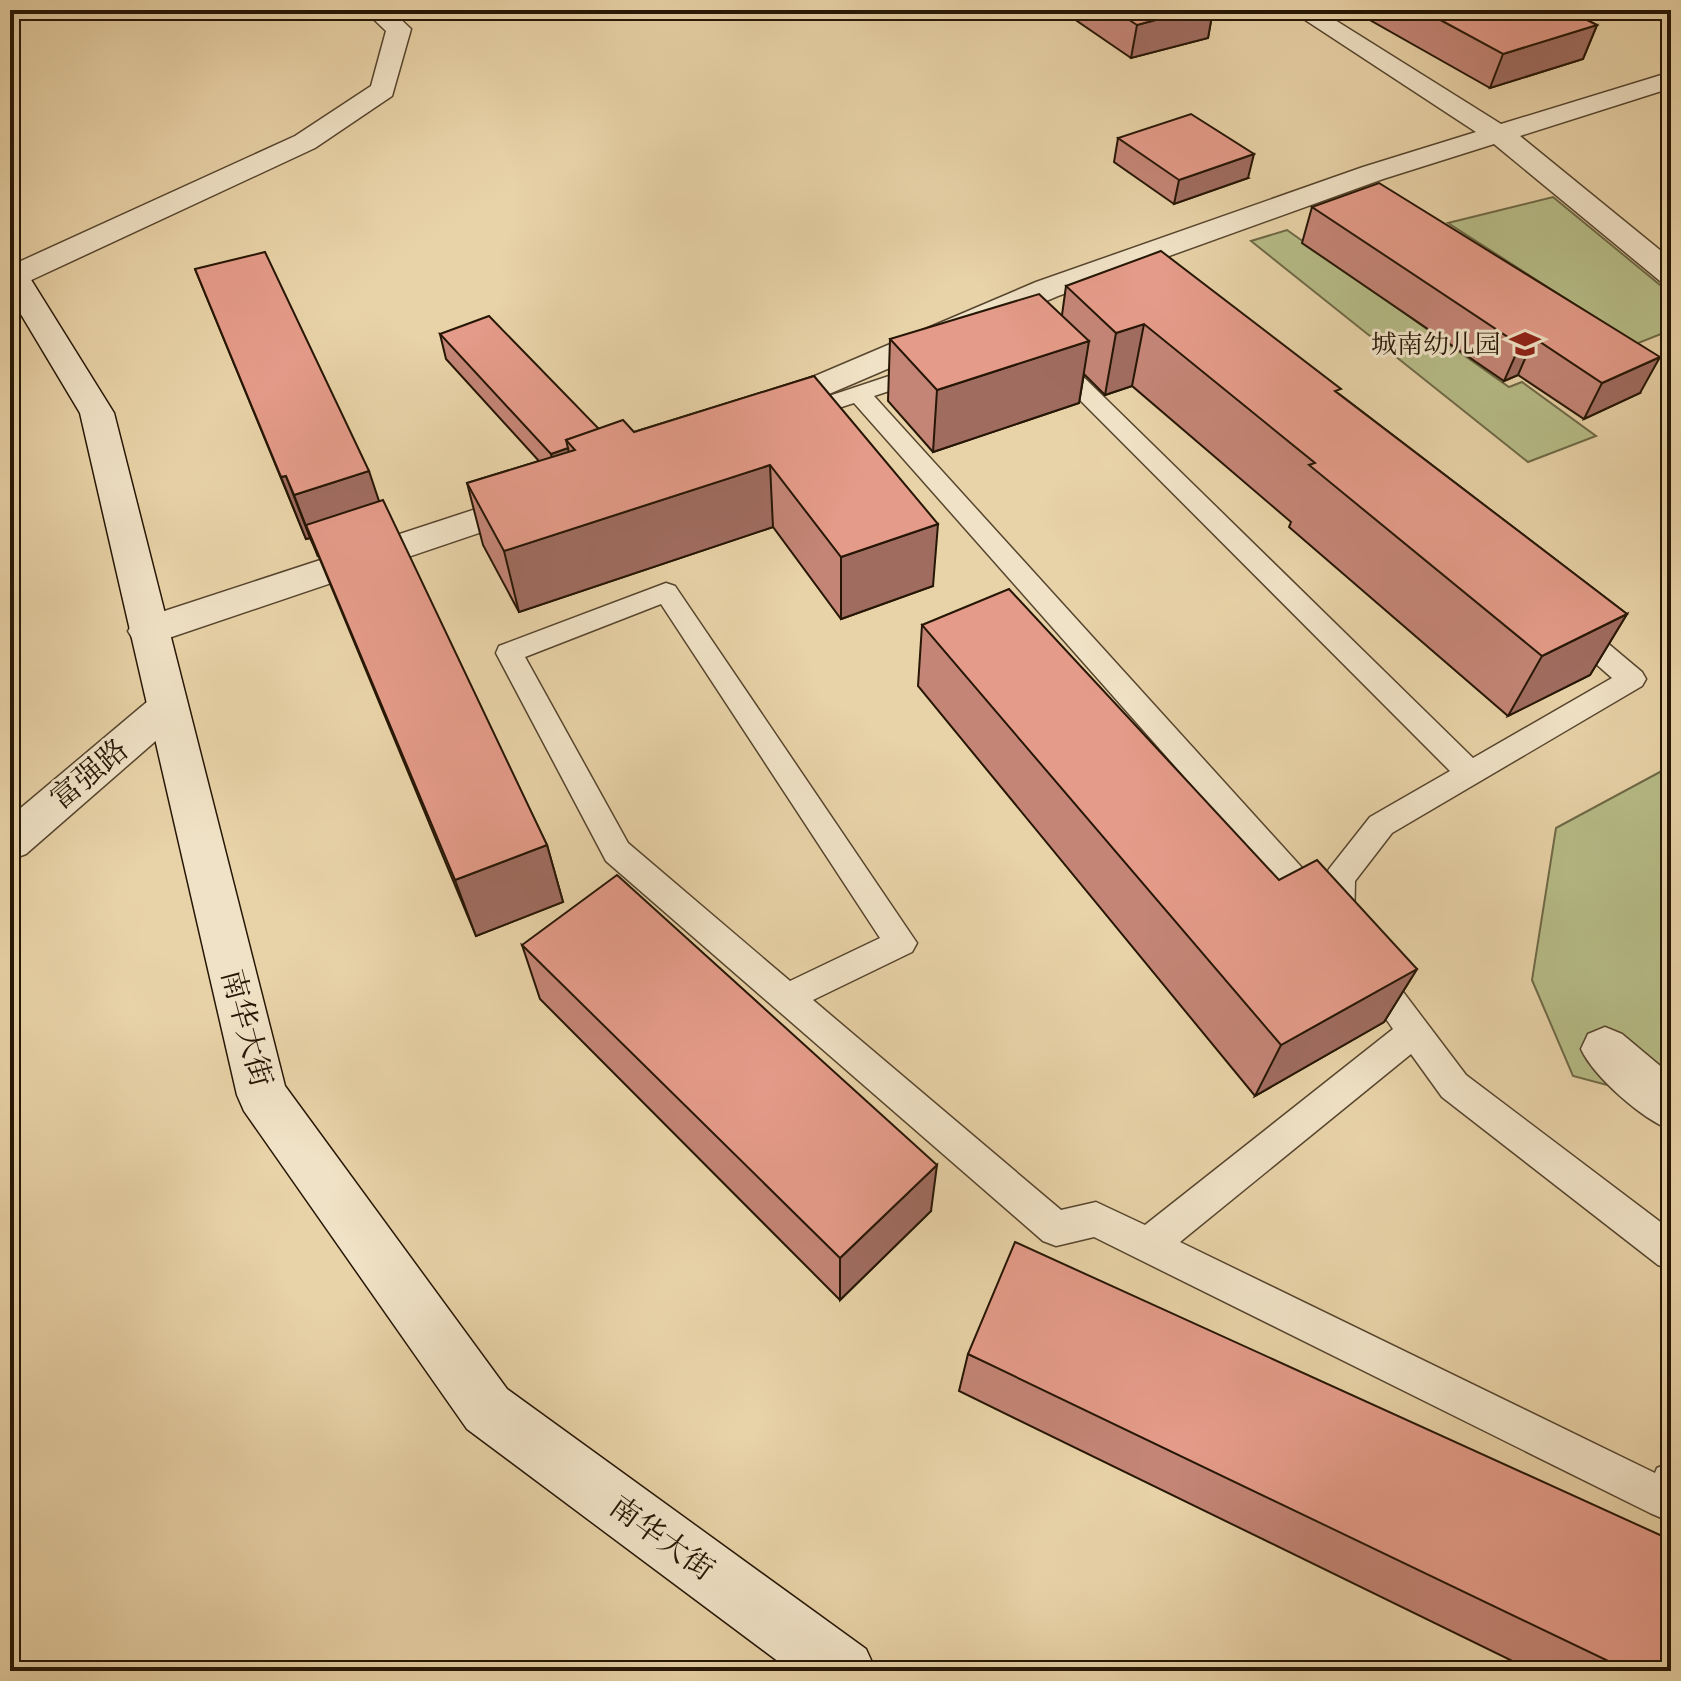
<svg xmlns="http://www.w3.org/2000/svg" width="1681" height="1681" font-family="Alegreya,'Noto Serif SC',serif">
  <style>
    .green { fill: #b6bc87; stroke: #6e6946; stroke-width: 2 }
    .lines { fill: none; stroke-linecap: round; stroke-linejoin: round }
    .service-casing { stroke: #56452e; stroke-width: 3 }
    .minor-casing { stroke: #56452e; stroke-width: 3 }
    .secondary-casing { stroke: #261605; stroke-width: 3 }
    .service { fill: #f0e2c6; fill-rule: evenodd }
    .minor { fill: #f0e2c6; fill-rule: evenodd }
    .secondary { fill: #f0e2c6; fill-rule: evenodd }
    .wall { fill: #c48576; stroke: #261605; stroke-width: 2 }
    .shaded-wall { fill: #a06c60; stroke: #261605; stroke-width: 2 }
    .building { fill: #e49b89; stroke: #261605; stroke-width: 2 }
    .labels { text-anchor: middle; stroke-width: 6; stroke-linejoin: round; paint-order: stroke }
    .far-poi-label { font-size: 26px; fill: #261605; stroke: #f0e2c6; text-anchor: end }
    .street-label { font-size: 30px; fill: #261605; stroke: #f0e2c6 }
  </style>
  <rect width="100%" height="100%" fill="#e8d2a7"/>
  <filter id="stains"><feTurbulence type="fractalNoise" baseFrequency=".0025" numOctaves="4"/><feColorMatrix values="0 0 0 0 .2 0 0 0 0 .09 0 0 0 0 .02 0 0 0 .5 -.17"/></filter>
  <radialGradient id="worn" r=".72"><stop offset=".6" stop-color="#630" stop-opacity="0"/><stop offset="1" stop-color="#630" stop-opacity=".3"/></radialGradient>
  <g class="green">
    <polygon points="1553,197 1671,294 1671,330 1636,344 1448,223"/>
    <polygon points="1287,230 1509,387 1522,382 1596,436 1528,462 1251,241"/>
    <polygon points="1671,766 1671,1102 1573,1076 1532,980 1556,828"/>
  </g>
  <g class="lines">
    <g class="service-casing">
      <g id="service">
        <polygon points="1054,354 1062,356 1473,758 1612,678 1562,634 1558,627 1562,620 1571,618 1580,620 1642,672 1646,679 1642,686 1392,833 1355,881 1354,925 1349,934 1338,938 1327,934 1322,925 1323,913 1315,916 1304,912 854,403 798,421 790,419 786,414 790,409 919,366 935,366 938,371 935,376 874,396 1324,892 1325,878 1329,869 1370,817 1450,771 1046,366 1043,361 1046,356"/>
        <path d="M666,583L675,586L917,943L912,952L813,1000L1061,1210L1096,1202L1145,1225L1393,1029L1355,974L1360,964L1371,960L1382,964L1466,1075L1671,1230V1270L1658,1265L1442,1097L1411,1054L1180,1242L1655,1473L1657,1468L1671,1462V1516L1664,1519L1650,1513L1094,1237L1056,1246L1043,1241L606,861L496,653L499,646ZM661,604L880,938L790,981L628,843L525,657Z"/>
      </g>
    </g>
    <g class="minor-casing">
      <g id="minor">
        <polygon points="364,10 391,10 411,29 392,96 315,148 25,283 10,284 10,266 295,136 371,86 386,31"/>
        <polygon points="1290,10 1319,10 1501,124 1671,72 1671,88 1520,136 1671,259 1671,283 1660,281 1494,144 1383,179 1058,296 780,415 768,418 756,415 751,408 756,401 1036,282 1363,167 1476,132"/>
        <polygon points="534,490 547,494 552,502 547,510 148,645 134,641 128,631 134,621"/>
        <polygon points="168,692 182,696 188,707 182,718 26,854 10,860 10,817 154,696"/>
        <path d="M1605,1027L1622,1034L1671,1075V1130C1642,1119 1594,1077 1581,1049L1588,1034Z"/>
      </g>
    </g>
    <g class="secondary-casing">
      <polygon id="secondary" points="10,261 21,264 25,270 114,413 285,1086 507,1389 866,1649 876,1671 791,1671 467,1429 244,1111 237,1095 80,413 10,296"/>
    </g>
    <use href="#service" class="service"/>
    <use href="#minor" class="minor"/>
    <use href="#secondary" class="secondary"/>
  </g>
  <g class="wall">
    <polygon points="1061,10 1213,10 1208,38 1131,58"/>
    <polygon points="1362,10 1567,10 1597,25 1583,59 1490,88 1361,15"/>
    <polygon points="1118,138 1248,178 1174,204 1114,162"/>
    <polygon points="1312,207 1640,393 1584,419 1518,375 1504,381 1302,243"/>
    <polygon points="195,269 379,501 547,845 563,902 476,936 319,557 310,538 306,539"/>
    <polygon points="1066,286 1339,394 1627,614 1590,675 1508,716 1289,527 1291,522 1132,386 1105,395 1084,374 1079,403 933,452 888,401 890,339 1062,315"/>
    <polygon points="440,334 599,429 634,432 814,376 933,586 841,619 773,527 519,612 483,545 467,483 539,461 446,359"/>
    <polygon points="922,625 1279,880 1417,969 1384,1022 1255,1096 918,686"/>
    <polygon points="522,945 931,1211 840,1300 540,999"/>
    <polygon points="968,1354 1671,1671 1533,1671 959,1391"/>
  </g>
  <g class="shaded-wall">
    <polygon points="1193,10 1213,10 1208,38 1131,58 1137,25"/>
    <polygon points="1597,25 1583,59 1490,88 1503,54"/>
    <polygon points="1254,154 1248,178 1174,204 1179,180"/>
    <polygon points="1144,324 1132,386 1105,395 1116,333"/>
    <polygon points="1534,338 1518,375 1504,381 1520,345"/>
    <polygon points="1089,341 1079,403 933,452 937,390"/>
    <polygon points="1660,357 1640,393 1584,419 1602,383"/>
    <polygon points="568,448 572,473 556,479 551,454"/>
    <polygon points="770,465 773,527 519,612 504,551"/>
    <polygon points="369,471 390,534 306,525 318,557 294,495"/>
    <polygon points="286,476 310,538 306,539 281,477"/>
    <polygon points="938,524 933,586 841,619 841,557"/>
    <polygon points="1627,614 1590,675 1508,716 1542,656"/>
    <polygon points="547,845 563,902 476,936 455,880"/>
    <polygon points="1417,969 1384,1022 1255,1096 1281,1045"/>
    <polygon points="937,1165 931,1211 840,1300 840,1258"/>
  </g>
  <g class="building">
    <polygon points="1114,10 1193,10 1137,25"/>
    <polygon points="1422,10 1567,10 1597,25 1503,54"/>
    <polygon points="1191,114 1254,154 1179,180 1118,138"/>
    <polygon points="1379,183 1660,357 1602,383 1534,338 1520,345 1312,207"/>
    <polygon points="1161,251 1341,389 1335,391 1627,614 1542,656 1309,465 1315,463 1144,324 1116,333 1066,286"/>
    <polygon points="265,252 369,471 294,495 286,476 281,477 195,269"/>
    <polygon points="1039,294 1089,341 937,390 890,339"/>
    <polygon points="489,316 599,429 566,440 568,448 551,454 440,334"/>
    <polygon points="814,376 938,524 841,557 770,465 504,551 467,483 575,450 566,440 623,420 634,432"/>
    <polygon points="383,500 547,845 455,880 306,525"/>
    <polygon points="1009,589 1279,880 1317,860 1417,969 1281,1045 922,625"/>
    <polygon points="617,875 937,1165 840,1258 522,945"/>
    <polygon points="1015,1242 1671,1540 1671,1671 1629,1671 968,1354"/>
  </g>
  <defs>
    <g id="school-bare" transform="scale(2.4)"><path d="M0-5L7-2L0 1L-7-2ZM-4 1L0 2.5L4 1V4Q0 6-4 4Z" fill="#8f2418" stroke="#f0e2c6" stroke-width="2.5" paint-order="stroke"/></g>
  </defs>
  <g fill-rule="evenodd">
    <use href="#school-bare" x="1525" y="344"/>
  </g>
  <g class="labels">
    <g class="far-poi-label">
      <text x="1501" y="353">城南幼儿园</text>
    </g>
    <g class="street-label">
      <text transform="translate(89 774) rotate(-40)" y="10">富强路</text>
      <text transform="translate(247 1028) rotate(75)" y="10">南华大街</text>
      <text transform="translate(662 1538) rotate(36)" y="10">南华大街</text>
    </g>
  </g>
  <rect width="1681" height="1681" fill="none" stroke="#e8d2a7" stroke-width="40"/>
  <rect x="12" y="12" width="1657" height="1657" fill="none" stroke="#261605" stroke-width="4"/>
  <rect x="20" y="20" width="1641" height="1641" fill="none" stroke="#261605" stroke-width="2"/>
  <rect width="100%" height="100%" filter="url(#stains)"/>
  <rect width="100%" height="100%" fill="url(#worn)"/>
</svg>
